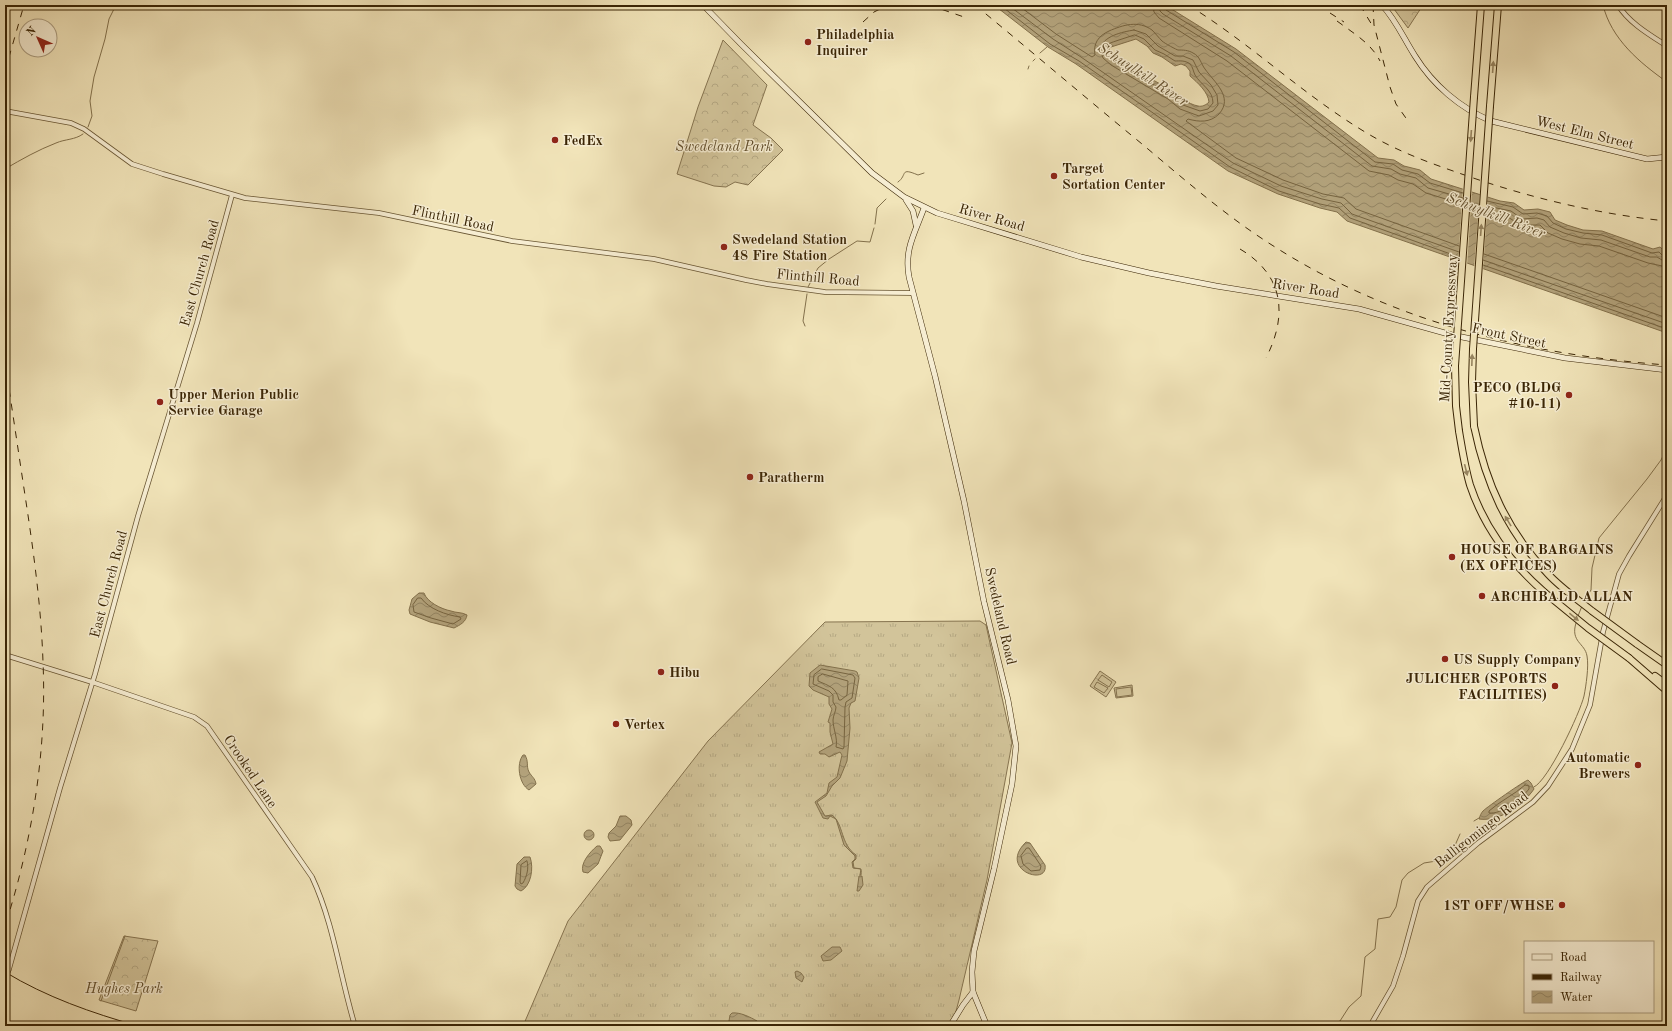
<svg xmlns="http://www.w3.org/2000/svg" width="1672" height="1031" font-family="'Old Standard TT',serif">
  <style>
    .grass { fill: url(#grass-tufts); stroke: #867450 }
    .forest { fill: url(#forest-crowns); stroke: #867450 }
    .pitch { fill: #d2c49a; stroke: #867450 }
    .water { fill: url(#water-waves); stroke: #83714c; fill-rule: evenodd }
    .pier { fill: #f1e4b9 }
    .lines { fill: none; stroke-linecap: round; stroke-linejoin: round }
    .shore { stroke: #766440; stroke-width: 1 }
    .stream { stroke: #83714c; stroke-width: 1 }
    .tertiary-casing { stroke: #685532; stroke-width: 5.5 }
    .secondary-casing { stroke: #3a2505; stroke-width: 6 }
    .motorway-casing { stroke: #3a2505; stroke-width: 8 }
    .tertiary { stroke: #f6edd2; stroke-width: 4 }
    .secondary { stroke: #f6edd2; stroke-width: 5 }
    .motorway { stroke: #f1e4b9; stroke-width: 6 }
    .tram { stroke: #3a2505; stroke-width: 1 }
    .rail { stroke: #3a2505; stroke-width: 1; stroke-dasharray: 7 7; stroke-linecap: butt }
    .tertiary-bridge-casing { stroke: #685532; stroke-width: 5.5; stroke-linecap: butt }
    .motorway-bridge-casing { stroke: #3a2505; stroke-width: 8; stroke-linecap: butt }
    .tertiary-bridge { stroke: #f6edd2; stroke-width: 4 }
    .motorway-bridge { stroke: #f1e4b9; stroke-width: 6 }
    .oneway { fill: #96845f }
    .poi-dot { fill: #8f2418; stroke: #f6edd2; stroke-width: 1.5 }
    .labels { text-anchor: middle; stroke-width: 3; stroke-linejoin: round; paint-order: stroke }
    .poi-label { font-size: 14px; font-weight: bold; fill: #3a2505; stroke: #f6edd2; text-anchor: start }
    .street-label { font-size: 14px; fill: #3a2505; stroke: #f6edd2 }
    .park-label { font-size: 14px; font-style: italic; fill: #604d2a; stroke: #f6edd2 }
    .water-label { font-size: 15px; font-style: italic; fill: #64512f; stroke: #f6edd2 }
  </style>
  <defs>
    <pattern id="grass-tufts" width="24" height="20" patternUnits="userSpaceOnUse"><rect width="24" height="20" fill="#d2c49a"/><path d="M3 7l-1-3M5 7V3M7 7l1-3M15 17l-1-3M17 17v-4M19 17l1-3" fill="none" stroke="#b5a883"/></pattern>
    <pattern id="forest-crowns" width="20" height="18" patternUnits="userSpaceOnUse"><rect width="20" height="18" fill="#d2c49a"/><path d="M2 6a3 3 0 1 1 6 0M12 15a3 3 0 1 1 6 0" fill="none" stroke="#b5a883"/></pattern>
    <pattern id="water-waves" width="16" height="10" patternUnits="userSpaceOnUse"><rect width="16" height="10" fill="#b3a37c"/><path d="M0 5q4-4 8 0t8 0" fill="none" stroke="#938564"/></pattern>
  </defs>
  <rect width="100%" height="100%" fill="#f1e4b9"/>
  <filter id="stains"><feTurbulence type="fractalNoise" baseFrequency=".005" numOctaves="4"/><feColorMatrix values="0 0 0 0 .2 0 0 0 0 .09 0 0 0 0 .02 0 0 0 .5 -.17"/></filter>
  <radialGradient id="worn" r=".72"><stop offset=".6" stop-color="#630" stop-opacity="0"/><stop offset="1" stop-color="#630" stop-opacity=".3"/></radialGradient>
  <polygon class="grass" points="980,621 986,625 1012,743 987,880 959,1000 952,1026 523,1026 568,921 708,741 825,622"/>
  <g class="forest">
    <polygon points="1397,5 1423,5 1408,28 1394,9"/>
    <polygon points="723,40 767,85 753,125 771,138 783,150 748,185 735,182 726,187 714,186 677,174 698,107"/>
    <polygon points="1100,671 1116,682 1106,697 1090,686"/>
    <polygon points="1132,685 1133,696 1116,698 1114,688"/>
    <polygon points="124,936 158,941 136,1011 99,1000"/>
  </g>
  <g class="pitch">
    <polygon points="1102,675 1112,682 1109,687 1098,680"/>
    <polygon points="1097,682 1108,688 1104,693 1094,687"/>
    <polygon points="1131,687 1132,695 1117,697 1116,689"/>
  </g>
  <g class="water">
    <path d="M994,5H1165L1236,49L1378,158L1394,160L1404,166L1420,170L1431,179L1500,201L1514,203L1524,210L1538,209L1550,212L1555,220L1567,225L1583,230L1602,231L1653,249L1660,247L1667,253V333L1347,221L1337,212L1320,208L1278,194L1228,171L1076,64L1048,47ZM1136,39L1147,46L1153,53L1162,57L1175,66L1181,64L1186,66L1190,71V76C1198,83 1208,92 1209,102C1206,105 1202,107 1198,106C1187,104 1181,96 1172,91C1151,78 1129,68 1111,53L1109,49L1111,47Z"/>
    <path d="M419,593H424C427,602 441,609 451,611C456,613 462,612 467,615C466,622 460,625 454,628L430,622L410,614L409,610L412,599Z"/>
    <path d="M820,665L855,671L857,672L859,678L855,701L851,703L849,708L850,728L847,761L840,778L832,786L826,796L817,802L825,816L832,815C844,824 840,844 856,855V859L853,862L854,868C860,869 862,867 861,875H860L861,869L853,868L852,862L855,859V856L844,845L836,819L830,816L828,819L823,818L815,802L827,793L829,783L837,777L842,755L840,752L829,757L825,754H820L819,752L833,744L830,732V723L828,722L832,709L829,704V697L813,690L809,686L810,673Z"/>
    <path d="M523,755H525C529,762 526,766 529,772C532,777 535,778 536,784L529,790C519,784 516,764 523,755Z"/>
    <path d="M1528,780L1531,783L1534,789C1523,805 1500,822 1479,819C1480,816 1481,813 1483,811C1487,807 1524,781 1528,780Z"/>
    <polygon points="620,816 626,816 631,820 632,825 620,840 610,841 608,837 609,833 616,826"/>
    <circle cx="589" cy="835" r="5"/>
    <path d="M1026,842L1030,843L1045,865C1049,887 997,870 1026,842Z"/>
    <path d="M597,846H600L603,851L598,864L588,873L583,872C580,863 590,852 597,846Z"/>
    <path d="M524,857H530C534,868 531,886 521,891L517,889L515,886L517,864Z"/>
    <polygon points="859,876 862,876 863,885 859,891 857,891"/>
    <polygon points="832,947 840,947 842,951 831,960 823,961 821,956"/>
    <polygon points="797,971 801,973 804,977 802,982 796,978 795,972"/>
    <path d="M732,1013C740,1012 750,1017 757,1021L756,1026L731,1024L729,1021L730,1015Z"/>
  </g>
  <g class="pier">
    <polygon points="1463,186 1472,189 1467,266 1458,264"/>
    <polygon points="1480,192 1488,195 1483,271 1474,269"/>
  </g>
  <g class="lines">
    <g class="shore">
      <polyline points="1000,5 1050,44 1079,61 1230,167 1279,191 1320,204 1339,208 1350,218 1459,257"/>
      <polyline points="1008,5 1053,39 1081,57 1233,163 1281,186 1322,199 1341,203 1352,214 1459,252"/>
      <path d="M1018,5L1056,34L1092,57L1095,55C1093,44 1098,36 1109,31C1123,25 1138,20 1152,30C1156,34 1159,38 1162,41C1164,43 1177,50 1178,50C1183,50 1188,50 1193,53C1200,56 1201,64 1205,69C1214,82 1234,97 1219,114C1210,123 1199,122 1188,119L1186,121L1236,158L1283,180L1323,194L1344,198L1356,209L1459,246"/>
      <polyline points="1153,5 1154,12 1159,18 1227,61 1369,171 1389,175 1398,180 1413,184 1426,193 1462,204"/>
      <polyline points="1159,5 1160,11 1163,14 1231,56 1372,166 1391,169 1400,174 1416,178 1428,188 1463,198"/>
      <polyline points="1164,5 1166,10 1234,52 1375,162 1393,164 1402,170 1418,174 1430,183 1463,193"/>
      <path d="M1134,30L1146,34L1158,46L1175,56H1183L1193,60L1199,72L1211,85L1217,95L1218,105L1213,111L1199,116L1180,109L1168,99L1111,65L1103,58L1100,49C1103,36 1122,32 1134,30Z"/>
      <path d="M1135,35L1144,39L1155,50L1164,54L1175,61C1179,61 1185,60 1190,64C1193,67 1193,71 1195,75C1201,85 1213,90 1213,103L1208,109L1200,111L1183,105L1171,95L1114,61L1107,56L1105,49L1108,44L1113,42Z"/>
      <polyline points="1487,201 1513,207 1523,214 1537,213 1547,216 1553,223 1566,229 1583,233 1602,235 1652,253 1659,252 1663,256 1667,256"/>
      <polyline points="1487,206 1511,211 1522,219 1537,218 1544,220 1550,227 1564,233 1581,238 1601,240 1650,257 1657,257 1662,260 1667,261"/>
      <polyline points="1487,212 1508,217 1520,225 1540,225 1548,233 1562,239 1580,244 1599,246 1648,263 1667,267"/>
      <polyline points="1484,254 1667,318"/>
      <polyline points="1483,260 1667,324"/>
      <polyline points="1483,265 1667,329"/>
      <path d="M418,598H421C429,609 446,615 460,617L461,619L453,624L431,618L414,612L413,605Z"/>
      <path d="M822,669L853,675L855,678L852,698L846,702L845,707L844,747L843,749L836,747C838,738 833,729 833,720C833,716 836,711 836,707L833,702V695L829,691L813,684L814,675Z"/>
      <path d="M823,674L848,681L847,695L841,700H839C836,687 829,686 818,681V677Z"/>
      <path d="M1525,785L1529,786V789C1522,798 1501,815 1489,813V811C1500,801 1514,795 1525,785Z"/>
      <polygon points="1027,848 1029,848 1041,866 1040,870 1031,871 1023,864 1021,856"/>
      <path d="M527,861C529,868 527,876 523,883L521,884L520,882L521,865Z"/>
    </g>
    <g class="stream">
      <path d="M1603,5C1611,39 1640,63 1667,82"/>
      <polyline points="1040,53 1047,47"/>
      <polyline points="1033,61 1035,59"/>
      <polyline points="1028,69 1029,66"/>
      <polyline points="88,127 92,116 90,101 94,77 105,39 109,19 116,5"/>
      <path d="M5,169C22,159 38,150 56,143C65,139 75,140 83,134"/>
      <path d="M898,182C908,175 899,167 918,175L924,173"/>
      <polyline points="875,224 877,208 886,199"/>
      <polyline points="808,287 818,268 829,259 857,241 870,242 874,228"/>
      <polyline points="805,326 803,321 807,294"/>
      <polyline points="1584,601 1591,590 1592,568 1599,538 1647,479 1661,460 1667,448"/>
      <polyline points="1578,616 1582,606"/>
      <path d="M1534,787C1548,781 1580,713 1584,696C1586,686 1589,666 1587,656C1585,643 1570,642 1576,623"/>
      <polyline points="1474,821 1479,818"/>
      <polyline points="101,1001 125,936"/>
      <polyline points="1329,1026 1340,1021 1349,1007 1361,996 1365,957 1375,949 1378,919 1390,917 1396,907 1402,880 1408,873 1424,863 1449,859 1460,834"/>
    </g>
    <g class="tertiary-casing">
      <g id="tertiary">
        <path d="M1618,5C1629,23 1650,35 1667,46"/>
        <polyline points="5,111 71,123 84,129 132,164 163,174 245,198 379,213 512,241 654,259 746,280 767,284 825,292 913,293"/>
        <path d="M5,655L92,682L194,717L207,726L312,877C334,924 340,977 355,1026"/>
        <polyline points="9,969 60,788 95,674 138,516 197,323 232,195"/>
        <polyline points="1370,1026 1393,986 1403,956 1418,901 1427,887 1478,843 1533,802 1548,786 1572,749 1590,705 1603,632 1619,574 1629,556 1667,495"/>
      </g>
    </g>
    <g class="secondary-casing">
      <g id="secondary">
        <polyline points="703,5 741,44 872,173 904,197 937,213 1081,257 1149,273 1216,286 1359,309 1452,335 1565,358 1667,370"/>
        <path d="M1382,5C1396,20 1404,39 1415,56C1433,85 1460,108 1491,121L1647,159L1667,157"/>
        <polyline points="906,200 913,211 916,225"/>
        <path d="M924,208C915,233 904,249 909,277L935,376L964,501L984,602L1008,700L1016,746L1012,784L994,869L974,951L972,972L973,992L987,1026"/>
        <polyline points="950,1026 963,1005 973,992"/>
      </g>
    </g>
    <g class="motorway-casing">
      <g id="motorway">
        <polyline points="1474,97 1481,5"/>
        <polyline points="1490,106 1498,5"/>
        <path d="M1474,426C1486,484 1507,531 1548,574C1561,588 1577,599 1592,611"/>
        <path d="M1459,431C1462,449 1465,468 1470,485C1484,527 1511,563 1544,592"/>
        <polyline points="1637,644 1667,665"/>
        <polyline points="1629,658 1667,691"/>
        <polyline points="1655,676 1667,685"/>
      </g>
    </g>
    <use href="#tertiary" class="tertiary"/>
    <use href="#secondary" class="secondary"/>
    <use href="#motorway" class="motorway"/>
    <path class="tram" d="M5,972C46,997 92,1013 138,1026"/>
    <g class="rail">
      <polyline points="929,5 964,17"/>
      <path d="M975,5C1031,51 1086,98 1142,144C1185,180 1227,217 1275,247C1393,322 1529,355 1667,365"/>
      <path d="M1188,5C1250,43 1302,94 1365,132C1393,149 1424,161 1456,172C1523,196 1595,214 1667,221"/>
      <polyline points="1360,5 1372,25"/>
      <polyline points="1373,5 1374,25 1390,87 1396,104 1408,121"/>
      <polyline points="1330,13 1344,22"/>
      <path d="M1337,21C1353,33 1371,43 1380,61"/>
      <polyline points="863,22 874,12 888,5"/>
      <polyline points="5,71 24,5"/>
      <path d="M1240,249C1284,275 1288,315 1266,358"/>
      <path d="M5,362C11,402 17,442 23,482C32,541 41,601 43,662C47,751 32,842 5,926"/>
    </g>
    <g class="tertiary-bridge-casing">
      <polyline id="tertiary-bridge" points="5,979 9,969"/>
    </g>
    <g class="motorway-bridge-casing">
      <g id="motorway-bridge">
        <polyline points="1474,426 1472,382 1473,349 1490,106"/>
        <polyline points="1459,431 1456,406 1455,366 1474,97"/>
        <polyline points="1544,592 1588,628 1629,658"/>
        <polyline points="1592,611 1637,644"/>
      </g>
    </g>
    <use href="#tertiary-bridge" class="tertiary-bridge"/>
    <use href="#motorway-bridge" class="motorway-bridge"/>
  </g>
  <defs><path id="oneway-solid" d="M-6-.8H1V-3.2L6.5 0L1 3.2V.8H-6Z"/></defs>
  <g class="oneway">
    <use href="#oneway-solid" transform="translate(1493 67) rotate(-86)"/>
    <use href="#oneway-solid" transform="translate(1471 136) rotate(94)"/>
    <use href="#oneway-solid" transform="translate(1481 230) rotate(-86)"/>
    <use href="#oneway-solid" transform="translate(1472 360) rotate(-88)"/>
    <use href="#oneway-solid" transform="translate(1466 470) rotate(76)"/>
    <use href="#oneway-solid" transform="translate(1508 521) rotate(-121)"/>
    <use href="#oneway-solid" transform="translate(1574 617) rotate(39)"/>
  </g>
  <g class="poi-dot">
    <circle cx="808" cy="42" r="4"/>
    <circle cx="555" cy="140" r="4"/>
    <circle cx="1054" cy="176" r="4"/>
    <circle cx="724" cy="247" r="4"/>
    <circle cx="1569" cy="395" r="4"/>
    <circle cx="160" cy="402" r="4"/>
    <circle cx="750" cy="477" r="4"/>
    <circle cx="1452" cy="557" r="4"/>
    <circle cx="1482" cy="596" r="4"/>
    <circle cx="1445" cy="659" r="4"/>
    <circle cx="661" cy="672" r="4"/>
    <circle cx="1555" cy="686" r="4"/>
    <circle cx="616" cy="724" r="4"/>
    <circle cx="1638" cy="765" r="4"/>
    <circle cx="1562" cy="905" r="4"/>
  </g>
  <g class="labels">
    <g class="poi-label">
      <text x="816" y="39">Philadelphia<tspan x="816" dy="16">Inquirer</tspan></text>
      <text x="563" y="145">FedEx</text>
      <text x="1062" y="173">Target<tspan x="1062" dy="16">Sortation Center</tspan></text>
      <text x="732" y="244">Swedeland Station<tspan x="732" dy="16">48 Fire Station</tspan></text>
      <text x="1561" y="392" text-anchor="end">PECO (BLDG<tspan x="1561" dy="16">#10-11)</tspan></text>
      <text x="168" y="399">Upper Merion Public<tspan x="168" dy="16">Service Garage</tspan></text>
      <text x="758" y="482">Paratherm</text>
      <text x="1460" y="554">HOUSE OF BARGAINS<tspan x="1460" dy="16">(EX OFFICES)</tspan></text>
      <text x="1490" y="601">ARCHIBALD ALLAN</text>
      <text x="1453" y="664">US Supply Company</text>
      <text x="669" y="677">Hibu</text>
      <text x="1547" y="683" text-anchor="end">JULICHER (SPORTS<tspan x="1547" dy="16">FACILITIES)</tspan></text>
      <text x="624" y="729">Vertex</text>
      <text x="1630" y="762" text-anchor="end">Automatic<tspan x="1630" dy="16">Brewers</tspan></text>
      <text x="1554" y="910" text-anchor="end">1ST OFF/WHSE</text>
    </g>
    <g class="street-label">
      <text transform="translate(1585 132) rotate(14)" y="5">West Elm Street</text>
      <text transform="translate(992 217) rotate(16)" y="5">River Road</text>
      <text transform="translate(453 218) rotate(12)" y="5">Flinthill Road</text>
      <text transform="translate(199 273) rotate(-74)" y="5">East Church Road</text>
      <text transform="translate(818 277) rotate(5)" y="5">Flinthill Road</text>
      <text transform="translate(1306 288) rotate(9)" y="5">River Road</text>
      <text transform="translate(1448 328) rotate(-87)" y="5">Mid-County Expressway</text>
      <text transform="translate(1509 335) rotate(12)" y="5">Front Street</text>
      <text transform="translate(108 584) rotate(-75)" y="5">East Church Road</text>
      <text transform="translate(1001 616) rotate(77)" y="5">Swedeland Road</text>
      <text transform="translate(251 771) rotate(56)" y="5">Crooked Lane</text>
      <text transform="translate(1481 829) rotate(-38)" y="5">Balligomingo Road</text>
    </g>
    <g class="park-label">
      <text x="724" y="151">Swedeland Park</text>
      <text x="124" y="993">Hughes Park</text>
    </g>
    <g class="water-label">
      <text transform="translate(1143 74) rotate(33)" y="5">Schuylkill River</text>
      <text transform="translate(1496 215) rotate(21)" y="5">Schuylkill River</text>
    </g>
  </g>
  <rect width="1672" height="1031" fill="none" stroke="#f1e4b9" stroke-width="20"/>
  <rect x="6" y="6" width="1660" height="1019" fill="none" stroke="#3a2505" stroke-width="2"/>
  <rect x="10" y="10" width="1652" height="1011" fill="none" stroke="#3a2505"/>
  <rect x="1524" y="941" width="130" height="72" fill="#f6edd2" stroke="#ab9d80"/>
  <rect x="1532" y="954" width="20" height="6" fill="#f6edd2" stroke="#ab9d80"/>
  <text x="1560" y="961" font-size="12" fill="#3a2505">Road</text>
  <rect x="1532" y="974" width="20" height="6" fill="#3a2505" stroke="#ab9d80"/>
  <text x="1560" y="981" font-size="12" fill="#3a2505">Railway</text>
  <rect x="1532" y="991" width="20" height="12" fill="url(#water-waves)" stroke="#ab9d80"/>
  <text x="1560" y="1001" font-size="12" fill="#3a2505">Water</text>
  <g transform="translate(38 38) rotate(315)"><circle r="19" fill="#f6edd2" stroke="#ab9d80"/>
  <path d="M0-3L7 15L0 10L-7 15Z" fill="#8f2418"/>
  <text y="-6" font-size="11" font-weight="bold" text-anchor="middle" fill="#3a2505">N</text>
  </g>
  <rect width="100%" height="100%" filter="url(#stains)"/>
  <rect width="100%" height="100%" fill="url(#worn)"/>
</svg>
